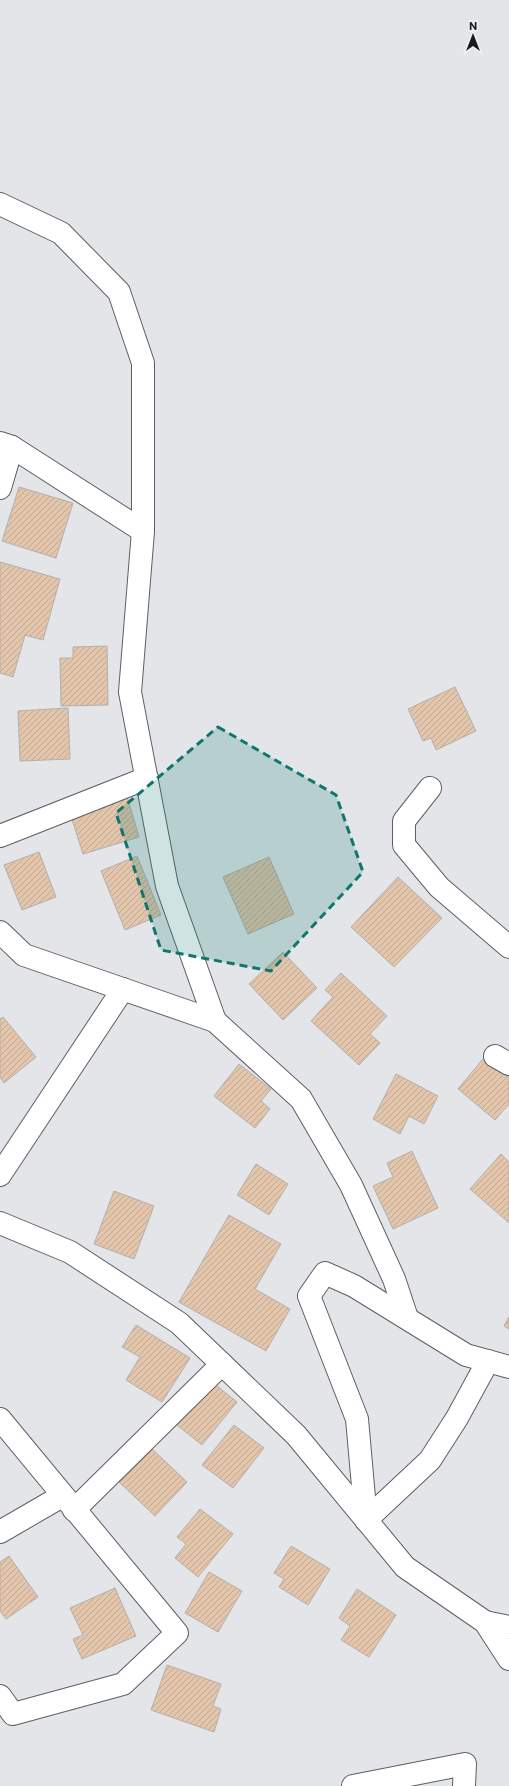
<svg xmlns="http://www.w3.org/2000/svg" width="509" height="1786" font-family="Commissioner,sans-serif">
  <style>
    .building { fill: url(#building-hatch); stroke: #b2b0ae }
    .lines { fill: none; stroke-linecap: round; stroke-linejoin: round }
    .minor-casing { stroke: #5d5f61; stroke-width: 24 }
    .minor { stroke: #fff; stroke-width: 22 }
    .marked { fill: #0f766e; fill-opacity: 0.2; stroke: #0f766e; stroke-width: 3; stroke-dasharray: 8 5; stroke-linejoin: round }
  </style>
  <defs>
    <pattern id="building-hatch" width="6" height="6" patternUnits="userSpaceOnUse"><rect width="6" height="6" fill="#e2c5aa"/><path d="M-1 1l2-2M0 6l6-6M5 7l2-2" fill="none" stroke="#c1a992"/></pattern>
  </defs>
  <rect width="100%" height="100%" fill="#e3e5e8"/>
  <g class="building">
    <polygon points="19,487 73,503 56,558 2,541"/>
    <polygon points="0,562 60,579 43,640 25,635 13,677 0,673"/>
    <polygon points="107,646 108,705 61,706 60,658 73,658 73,647"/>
    <polygon points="455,687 476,731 436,750 431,738 423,741 408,709"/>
    <polygon points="68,708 70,759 20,761 18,711"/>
    <polygon points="127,796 139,837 83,854 70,813"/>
    <polygon points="39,852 56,897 22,910 4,865"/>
    <polygon points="137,856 161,915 125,930 101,871"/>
    <polygon points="269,857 294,914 248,934 223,877"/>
    <polygon points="398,877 442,918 394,967 351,927"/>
    <polygon points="283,952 317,988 283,1020 249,984"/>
    <polygon points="341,973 387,1016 370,1034 380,1043 359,1065 311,1021 333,997 325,990"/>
    <polygon points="3,1017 36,1057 4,1083 0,1077 0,1019"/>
    <polygon points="487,1054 509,1073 509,1104 495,1120 458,1089"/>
    <polygon points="239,1064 271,1089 261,1101 270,1109 255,1128 214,1096"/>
    <polygon points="396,1074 438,1096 424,1124 409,1116 400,1134 373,1119"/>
    <polygon points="412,1151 438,1208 393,1229 373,1186 393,1177 387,1163"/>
    <polygon points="501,1154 509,1162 509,1223 470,1189"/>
    <polygon points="256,1164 288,1184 269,1215 237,1195"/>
    <polygon points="114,1191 154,1206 134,1259 94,1244"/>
    <polygon points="229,1215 281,1244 255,1289 290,1309 266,1351 179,1302"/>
    <polygon points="509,1317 509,1329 504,1326"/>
    <polygon points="136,1325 190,1358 162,1402 126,1380 140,1357 122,1347"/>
    <polygon points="212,1382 237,1402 202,1445 177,1425"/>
    <polygon points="234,1425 264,1448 233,1488 202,1465"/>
    <polygon points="150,1447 187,1482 155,1516 118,1481"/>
    <polygon points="200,1509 233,1534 198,1577 175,1558 186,1544 177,1537"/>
    <polygon points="291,1546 330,1569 308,1605 279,1587 284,1579 274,1573"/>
    <polygon points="9,1556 38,1597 6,1619 0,1611 0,1562"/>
    <polygon points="209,1572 242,1591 218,1632 185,1613"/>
    <polygon points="115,1588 136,1636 82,1659 73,1639 83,1635 70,1608"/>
    <polygon points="357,1589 396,1615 369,1657 341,1640 350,1626 339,1618"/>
    <polygon points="167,1665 221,1684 213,1706 221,1709 214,1732 151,1710"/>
  </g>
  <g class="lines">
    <g class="minor-casing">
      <g id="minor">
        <polyline points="0,204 61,233 119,292 143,363 143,531 130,692 167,886 215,1021"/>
        <polyline points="0,443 12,447 143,531"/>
        <polyline points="0,488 12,447"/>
        <polyline points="430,788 404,821 404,845 439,887 509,947"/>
        <polyline points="0,836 147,778"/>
        <polyline points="0,932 24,955 215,1021 301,1099 351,1185 394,1279 407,1318"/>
        <polyline points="495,1056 509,1064"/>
        <polyline points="0,1175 123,989"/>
        <polyline points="0,1223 70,1252 179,1323 296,1435 405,1567 485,1622 509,1659"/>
        <polyline points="0,1419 177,1633 123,1684 13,1714 0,1696"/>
        <polyline points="74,1510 222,1364"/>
        <polyline points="366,1520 357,1419 309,1296 325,1273 354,1286 466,1355 509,1367"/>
        <polyline points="366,1520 430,1460 457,1418 488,1361"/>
        <polyline points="0,1532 62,1496"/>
        <polyline points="485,1622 509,1627"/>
        <polyline points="353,1786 465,1764 464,1786"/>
      </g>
    </g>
    <use href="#minor" class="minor"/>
  </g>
  <path class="marked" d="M218,727L336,795L363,872L271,971L161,950L116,813Z"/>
  <g transform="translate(473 36)" stroke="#f0f2f5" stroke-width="3" paint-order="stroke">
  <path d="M0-3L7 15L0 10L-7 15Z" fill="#191a1b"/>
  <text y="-6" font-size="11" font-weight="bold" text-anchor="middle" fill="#191a1b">N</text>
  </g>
</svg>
